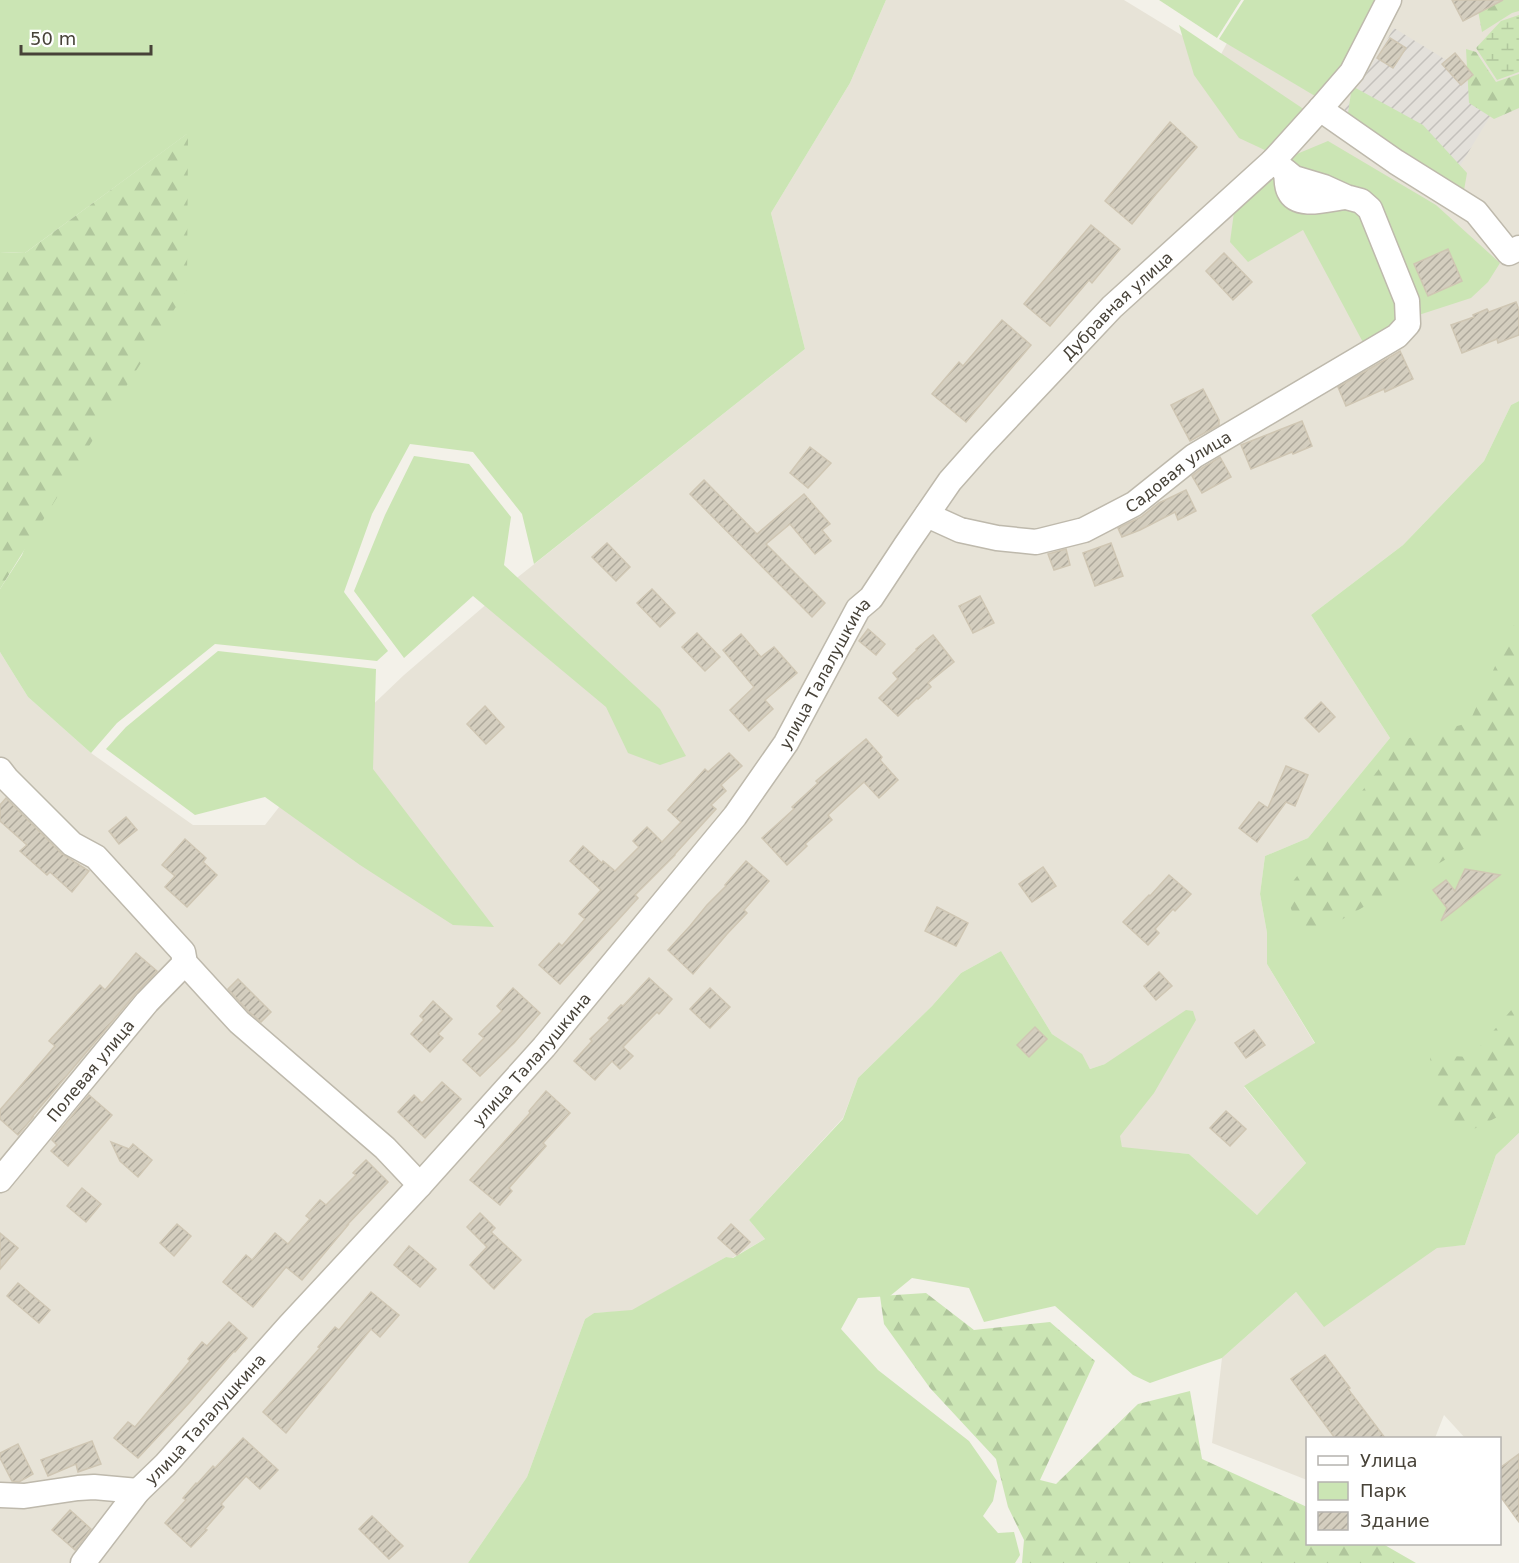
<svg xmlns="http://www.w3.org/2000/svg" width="1519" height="1563" font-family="'DejaVu Sans',sans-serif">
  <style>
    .residential { fill: #e7e3d7 }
    .industrial { fill: url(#industrial-furrows) }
    .green { fill: #cbe5b4 }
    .forest { fill: url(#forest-firs) }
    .wetland { fill: url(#wetland-marsh) }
    .building { fill: url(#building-hatch); stroke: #cfc6b3; stroke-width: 1.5 }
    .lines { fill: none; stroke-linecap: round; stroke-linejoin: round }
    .minor-casing { stroke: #beb9ac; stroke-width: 27 }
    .minor { stroke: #fff; stroke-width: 24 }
    .labels { text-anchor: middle; stroke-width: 6; stroke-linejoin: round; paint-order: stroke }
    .street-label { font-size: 16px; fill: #474238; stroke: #fff }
  </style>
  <defs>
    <pattern id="industrial-furrows" width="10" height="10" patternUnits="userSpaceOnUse" patternTransform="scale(1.5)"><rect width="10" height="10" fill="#e3e0da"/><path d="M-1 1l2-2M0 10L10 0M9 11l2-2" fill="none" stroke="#c4c1bc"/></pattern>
    <pattern id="forest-firs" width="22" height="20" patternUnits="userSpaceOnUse" patternTransform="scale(1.5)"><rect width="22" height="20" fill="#cbe5b4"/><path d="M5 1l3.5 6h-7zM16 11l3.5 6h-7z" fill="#b0c69c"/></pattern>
    <pattern id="wetland-marsh" width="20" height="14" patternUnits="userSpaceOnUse" patternTransform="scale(1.5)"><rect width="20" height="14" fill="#cbe5b4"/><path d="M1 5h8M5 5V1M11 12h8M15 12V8" fill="none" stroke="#b0c69c"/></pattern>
    <pattern id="building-hatch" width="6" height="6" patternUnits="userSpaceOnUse" patternTransform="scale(1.5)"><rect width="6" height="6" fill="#d4cebf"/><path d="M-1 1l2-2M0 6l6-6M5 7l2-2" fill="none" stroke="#aea99c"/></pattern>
  </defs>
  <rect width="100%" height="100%" fill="#f3f1e9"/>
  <g class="residential">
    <polygon points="886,0 1124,0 1219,58 1250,0 1519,0 1519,401 1511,405 1484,461 1403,545 1311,615 1390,738 1308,838 1265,856 1260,894 1267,933 1267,964 1315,1044 1244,1087 1306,1163 1257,1215 1189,1154 1122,1148 1105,1064 1090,1069 1081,1054 1052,1034 1001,951 961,973 932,1006 858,1078 843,1118 749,1220 765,1239 732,1258 726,1257 632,1311 594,1313 585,1319 527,1477 468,1563 0,1563 0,652 28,697 91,753 193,825 265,825 320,755 404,675 518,577 805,349 771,213 850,83"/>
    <polygon points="1519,1133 1519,1496 1500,1475 1500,1438 1465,1438 1444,1415 1435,1438 1308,1438 1307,1480 1212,1443 1222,1358 1296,1292 1324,1326 1437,1247 1465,1245 1496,1155"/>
  </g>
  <polygon class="industrial" points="1394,28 1503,95 1452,179 1343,112"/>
  <g class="green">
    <polygon points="0,0 886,0 850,83 771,213 805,349 534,564 522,514 473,452 410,444 372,514 344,592 388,651 377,661 215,644 117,723 91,753 28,697 0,652 0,589 22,555 187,134 25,253 0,252"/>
    <polygon points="1159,0 1241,0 1217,38"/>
    <polygon points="1244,0 1380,0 1358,47 1315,96 1219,39"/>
    <polygon points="1179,25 1305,110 1269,152 1239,138 1194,75"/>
    <polygon points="1352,86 1423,125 1467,173 1463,196 1347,120"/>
    <polygon points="1328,141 1436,205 1500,263 1488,282 1471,298 1394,323 1366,348 1303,230 1248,262 1230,242 1234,212 1292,156"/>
    <polygon points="1519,401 1519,1133 1496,1155 1465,1245 1437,1248 1324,1327 1296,1292 1222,1358 1150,1383 1133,1375 1055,1306 984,1322 969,1288 912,1278 890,1296 858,1298 841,1329 878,1370 969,1441 997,1481 993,1501 983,1516 998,1533 1014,1532 1020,1555 1015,1563 468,1563 527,1477 585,1319 594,1313 632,1310 726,1257 733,1258 765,1239 749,1220 843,1119 858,1078 932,1006 961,973 1001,951 1052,1034 1082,1054 1090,1069 1105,1064 1186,1010 1193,1011 1196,1020 1154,1093 1120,1136 1122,1147 1189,1154 1257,1215 1306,1163 1244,1086 1315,1043 1267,964 1267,933 1260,894 1265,856 1308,838 1390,738 1311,615 1403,545 1484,461 1511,405"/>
    <polygon points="414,456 469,464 511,517 504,565 660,709 686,756 660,765 628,753 606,707 473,596 404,658 354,591 385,515"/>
    <polygon points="218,651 376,669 373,769 494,927 453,925 360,865 265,797 195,815 106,749 126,727"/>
  </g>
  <g class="forest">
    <polygon points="1476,0 1519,0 1519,11 1512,13 1482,32"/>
    <polygon points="1466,49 1476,52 1496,82 1519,74 1519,108 1494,119 1469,103"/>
    <polygon points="188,133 187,289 0,589 0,252 25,253"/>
    <polygon points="1519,614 1519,813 1474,843 1303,942 1285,892 1401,740 1469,723"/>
    <polygon points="1519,1001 1519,1106 1466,1133 1434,1116 1430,1055 1471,1057"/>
    <polygon points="926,1293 974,1330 1050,1322 1095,1361 1040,1480 1056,1484 1138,1404 1190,1391 1202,1459 1307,1507 1308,1544 1383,1544 1416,1563 1022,1563 1024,1540 1008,1507 996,1459 930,1388 884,1324 880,1296"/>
  </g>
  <polygon class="wetland" points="1519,15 1519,72 1497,80 1476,48 1501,21"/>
  <g class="building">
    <polygon points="1452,0 1503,0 1463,21"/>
    <polygon points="1390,38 1406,48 1393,68 1377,58"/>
    <polygon points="1455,53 1473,75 1461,85 1442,64"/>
    <polygon points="1170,122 1197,147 1156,194 1132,224 1105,201"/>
    <polygon points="1091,225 1120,249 1092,283 1089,280 1050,326 1024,304"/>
    <polygon points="1448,249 1462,281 1428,296 1414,264"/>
    <polygon points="1224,253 1252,282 1233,300 1206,271"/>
    <polygon points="1516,302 1519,310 1519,335 1498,343 1497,339 1462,353 1451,325 1474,317 1473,315 1487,309 1489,312"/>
    <polygon points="1002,320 1031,345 966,422 932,394 959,362 963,366"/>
    <polygon points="1400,351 1413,379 1385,392 1384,389 1346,406 1338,387"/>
    <polygon points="1203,389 1219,420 1219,425 1190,441 1171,405"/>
    <polygon points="1302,421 1312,446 1293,454 1292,452 1251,469 1241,445"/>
    <polygon points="810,447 831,463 808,488 790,473"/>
    <polygon points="1220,457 1231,477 1202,493 1192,476 1202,468"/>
    <polygon points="704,480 757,534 804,494 830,524 822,530 831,541 815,554 790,524 766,544 825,603 812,617 690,494"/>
    <polygon points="1186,490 1196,511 1178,520 1175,512 1140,530 1122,537 1118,528 1141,517 1159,503"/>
    <polygon points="607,543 630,567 616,581 592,557"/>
    <polygon points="1111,543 1123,576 1095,586 1083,553"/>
    <polygon points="1066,549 1070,565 1054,570 1048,554"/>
    <polygon points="652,589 675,613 660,627 637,603"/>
    <polygon points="980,596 994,623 973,633 959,606"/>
    <polygon points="868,629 885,644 876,655 859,641"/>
    <polygon points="697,633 720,657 705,671 682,647"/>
    <polygon points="741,634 761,657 774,647 797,673 765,700 773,709 749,731 730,710 754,687 723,650"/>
    <polygon points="933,635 954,662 928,683 931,687 918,699 917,698 898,716 879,698 898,679 893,673 917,650 916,649"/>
    <polygon points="1321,702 1335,717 1319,732 1305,718"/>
    <polygon points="485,706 504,727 486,744 467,724"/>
    <polygon points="866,739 882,757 880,760 898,780 879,798 864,782 828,815 832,820 805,844 807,846 787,865 762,838 794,809 792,807 818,783 816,781"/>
    <polygon points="729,753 742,766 721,785 726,791 711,805 716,809 675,854 675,855 635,895 638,898 560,984 539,965 559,943 562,946 585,919 579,914 601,890 570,861 583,846 602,863 603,861 615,871 639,847 633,841 647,827 662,842 681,822 668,810 705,769 708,772"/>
    <polygon points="1286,766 1308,775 1295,806 1286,802 1257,842 1239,828 1259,802 1268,808"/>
    <polygon points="6,798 62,854 89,871 72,892 50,872 47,875 20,851 27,845 0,821 0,805"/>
    <polygon points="126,817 137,830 119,844 109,831"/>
    <polygon points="185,839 206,858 203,862 217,875 187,907 165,887 175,876 162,865"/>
    <polygon points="746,861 769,881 744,910 747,913 727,934 693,974 668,950 690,926 707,905 726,886 725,885"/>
    <polygon points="1043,867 1056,886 1032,902 1019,884"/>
    <polygon points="1465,869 1500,875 1441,921 1447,908 1433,890 1446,880 1455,891"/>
    <polygon points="1169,875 1191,894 1175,911 1173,909 1155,929 1159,933 1148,945 1123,922 1149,895 1150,896"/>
    <polygon points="937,907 968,923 956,946 925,931"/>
    <polygon points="136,953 157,971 136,993 32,1117 33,1117 18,1135 0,1119 0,1110 55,1046 49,1041 100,985 105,990"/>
    <polygon points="1159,972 1172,986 1156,1000 1144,986"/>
    <polygon points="649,978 672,999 659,1014 657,1012 623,1047 633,1056 620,1069 612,1061 595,1080 574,1061 592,1041 590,1039 610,1020 608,1018 621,1005 623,1006"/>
    <polygon points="238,979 271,1012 261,1022 249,1012 228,989"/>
    <polygon points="513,988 540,1013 514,1043 480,1076 463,1060 484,1038 479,1034 502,1011 497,1006"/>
    <polygon points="710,988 730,1007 710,1028 690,1009"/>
    <polygon points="433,1001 452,1019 438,1034 443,1038 430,1052 411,1034 424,1020 420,1016"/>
    <polygon points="1035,1027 1047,1039 1029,1057 1017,1045"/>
    <polygon points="1254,1030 1265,1045 1246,1058 1235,1043"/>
    <polygon points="442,1082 461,1099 425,1138 398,1112 414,1095 422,1103"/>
    <polygon points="546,1091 570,1113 543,1143 546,1146 509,1188 512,1191 500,1205 470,1180 530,1113 529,1111"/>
    <polygon points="89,1095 112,1115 68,1166 51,1151 57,1145 52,1140"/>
    <polygon points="1226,1111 1246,1129 1230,1146 1210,1128"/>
    <polygon points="111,1142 129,1149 133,1144 152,1160 138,1177 120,1161"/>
    <polygon points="366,1160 388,1182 347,1225 348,1225 302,1280 286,1267 253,1307 223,1282 246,1255 252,1260 275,1233 288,1244 310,1219 306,1216 320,1200 326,1205 356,1175 353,1173"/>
    <polygon points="82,1188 101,1204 86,1222 67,1206"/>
    <polygon points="480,1213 495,1228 491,1232 521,1260 494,1289 470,1265 487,1247 467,1227"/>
    <polygon points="177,1224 191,1236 174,1256 160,1243"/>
    <polygon points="731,1224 750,1242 737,1255 718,1238"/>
    <polygon points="0,1233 18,1248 0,1269"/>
    <polygon points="409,1246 436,1269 420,1287 394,1265"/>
    <polygon points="18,1283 50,1310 39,1323 7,1296"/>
    <polygon points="371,1292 399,1315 380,1337 371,1329 286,1433 263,1412 320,1348 318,1347 335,1327 339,1330"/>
    <polygon points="229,1322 247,1338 235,1352 234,1351 189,1403 138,1458 114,1438 128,1422 135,1427 190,1361 188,1359 202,1342 207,1346"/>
    <polygon points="1325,1355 1350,1388 1348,1389 1385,1438 1335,1438 1291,1379"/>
    <polygon points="243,1438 278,1470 260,1489 246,1476 221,1504 224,1507 205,1529 207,1530 191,1547 165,1523 186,1500 183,1498 196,1483 197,1484 213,1466 215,1468"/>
    <polygon points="92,1441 101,1464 78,1472 76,1464 48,1476 41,1460"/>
    <polygon points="18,1444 33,1474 19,1482 12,1481 0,1458 0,1453"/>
    <polygon points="1519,1454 1519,1522 1500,1496 1500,1468"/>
    <polygon points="70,1510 91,1529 75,1550 52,1530"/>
    <polygon points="372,1516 403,1546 389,1559 359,1529"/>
  </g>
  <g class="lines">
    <g class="minor-casing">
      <g id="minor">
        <polyline points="1320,109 1396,162 1476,212 1509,253 1519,248"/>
        <path d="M1286,172C1287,178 1286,186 1289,191C1297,209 1328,199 1344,197"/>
        <path id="s1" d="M927,515L960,530L997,538L1036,542L1084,530L1134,504L1194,456L1397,336L1408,324L1407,301L1370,209L1361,201L1346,197L1324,187L1294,178L1273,161"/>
        <polyline points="0,770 7,779 72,844 96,857 183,952 185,963 239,1022 385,1148 420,1185"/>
        <path id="s2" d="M0,1180L147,1002L185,963"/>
        <polyline points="0,1495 24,1496 78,1488 94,1487 138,1491"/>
        <path id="s3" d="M83,1563L138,1491L165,1465L289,1326L420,1185L544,1047L735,816L786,743L858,609L871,598L906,545L950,481L981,446L1112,307L1273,161L1320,109L1352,72L1389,0"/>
      </g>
    </g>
    <use href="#minor" class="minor"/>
  </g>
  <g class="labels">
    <g class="street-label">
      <text dy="6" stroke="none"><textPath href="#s3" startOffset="1634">Дубравная улица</textPath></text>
      <text dy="6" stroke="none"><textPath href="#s1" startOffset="274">Садовая улица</textPath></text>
      <text dy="6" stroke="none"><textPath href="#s3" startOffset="1161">улица Талалушкина</textPath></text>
      <text dy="6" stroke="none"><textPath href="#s3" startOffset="675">улица Талалушкина</textPath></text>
      <text dy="6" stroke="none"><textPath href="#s2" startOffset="142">Полевая улица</textPath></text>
      <text dy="6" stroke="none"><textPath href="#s3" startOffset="189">улица Талалушкина</textPath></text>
    </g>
  </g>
  <rect x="1306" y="1437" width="195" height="108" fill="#ffffff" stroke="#b5b3af" stroke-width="1.5"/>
  <rect x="1318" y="1456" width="30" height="9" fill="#ffffff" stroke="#b5b3af" stroke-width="1.5"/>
  <text x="1360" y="1467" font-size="18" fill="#474238">Улица</text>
  <rect x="1318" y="1482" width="30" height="18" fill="#cbe5b4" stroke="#b5b3af" stroke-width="1.5"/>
  <text x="1360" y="1497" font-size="18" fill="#474238">Парк</text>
  <rect x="1318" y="1512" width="30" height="18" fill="url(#building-hatch)" stroke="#b5b3af" stroke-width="1.5"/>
  <text x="1360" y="1527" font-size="18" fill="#474238">Здание</text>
  <path d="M21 45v9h130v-9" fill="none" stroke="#474238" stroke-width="3"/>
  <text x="30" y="45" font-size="18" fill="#474238" stroke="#ffffff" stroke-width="4.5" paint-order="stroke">50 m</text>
</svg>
